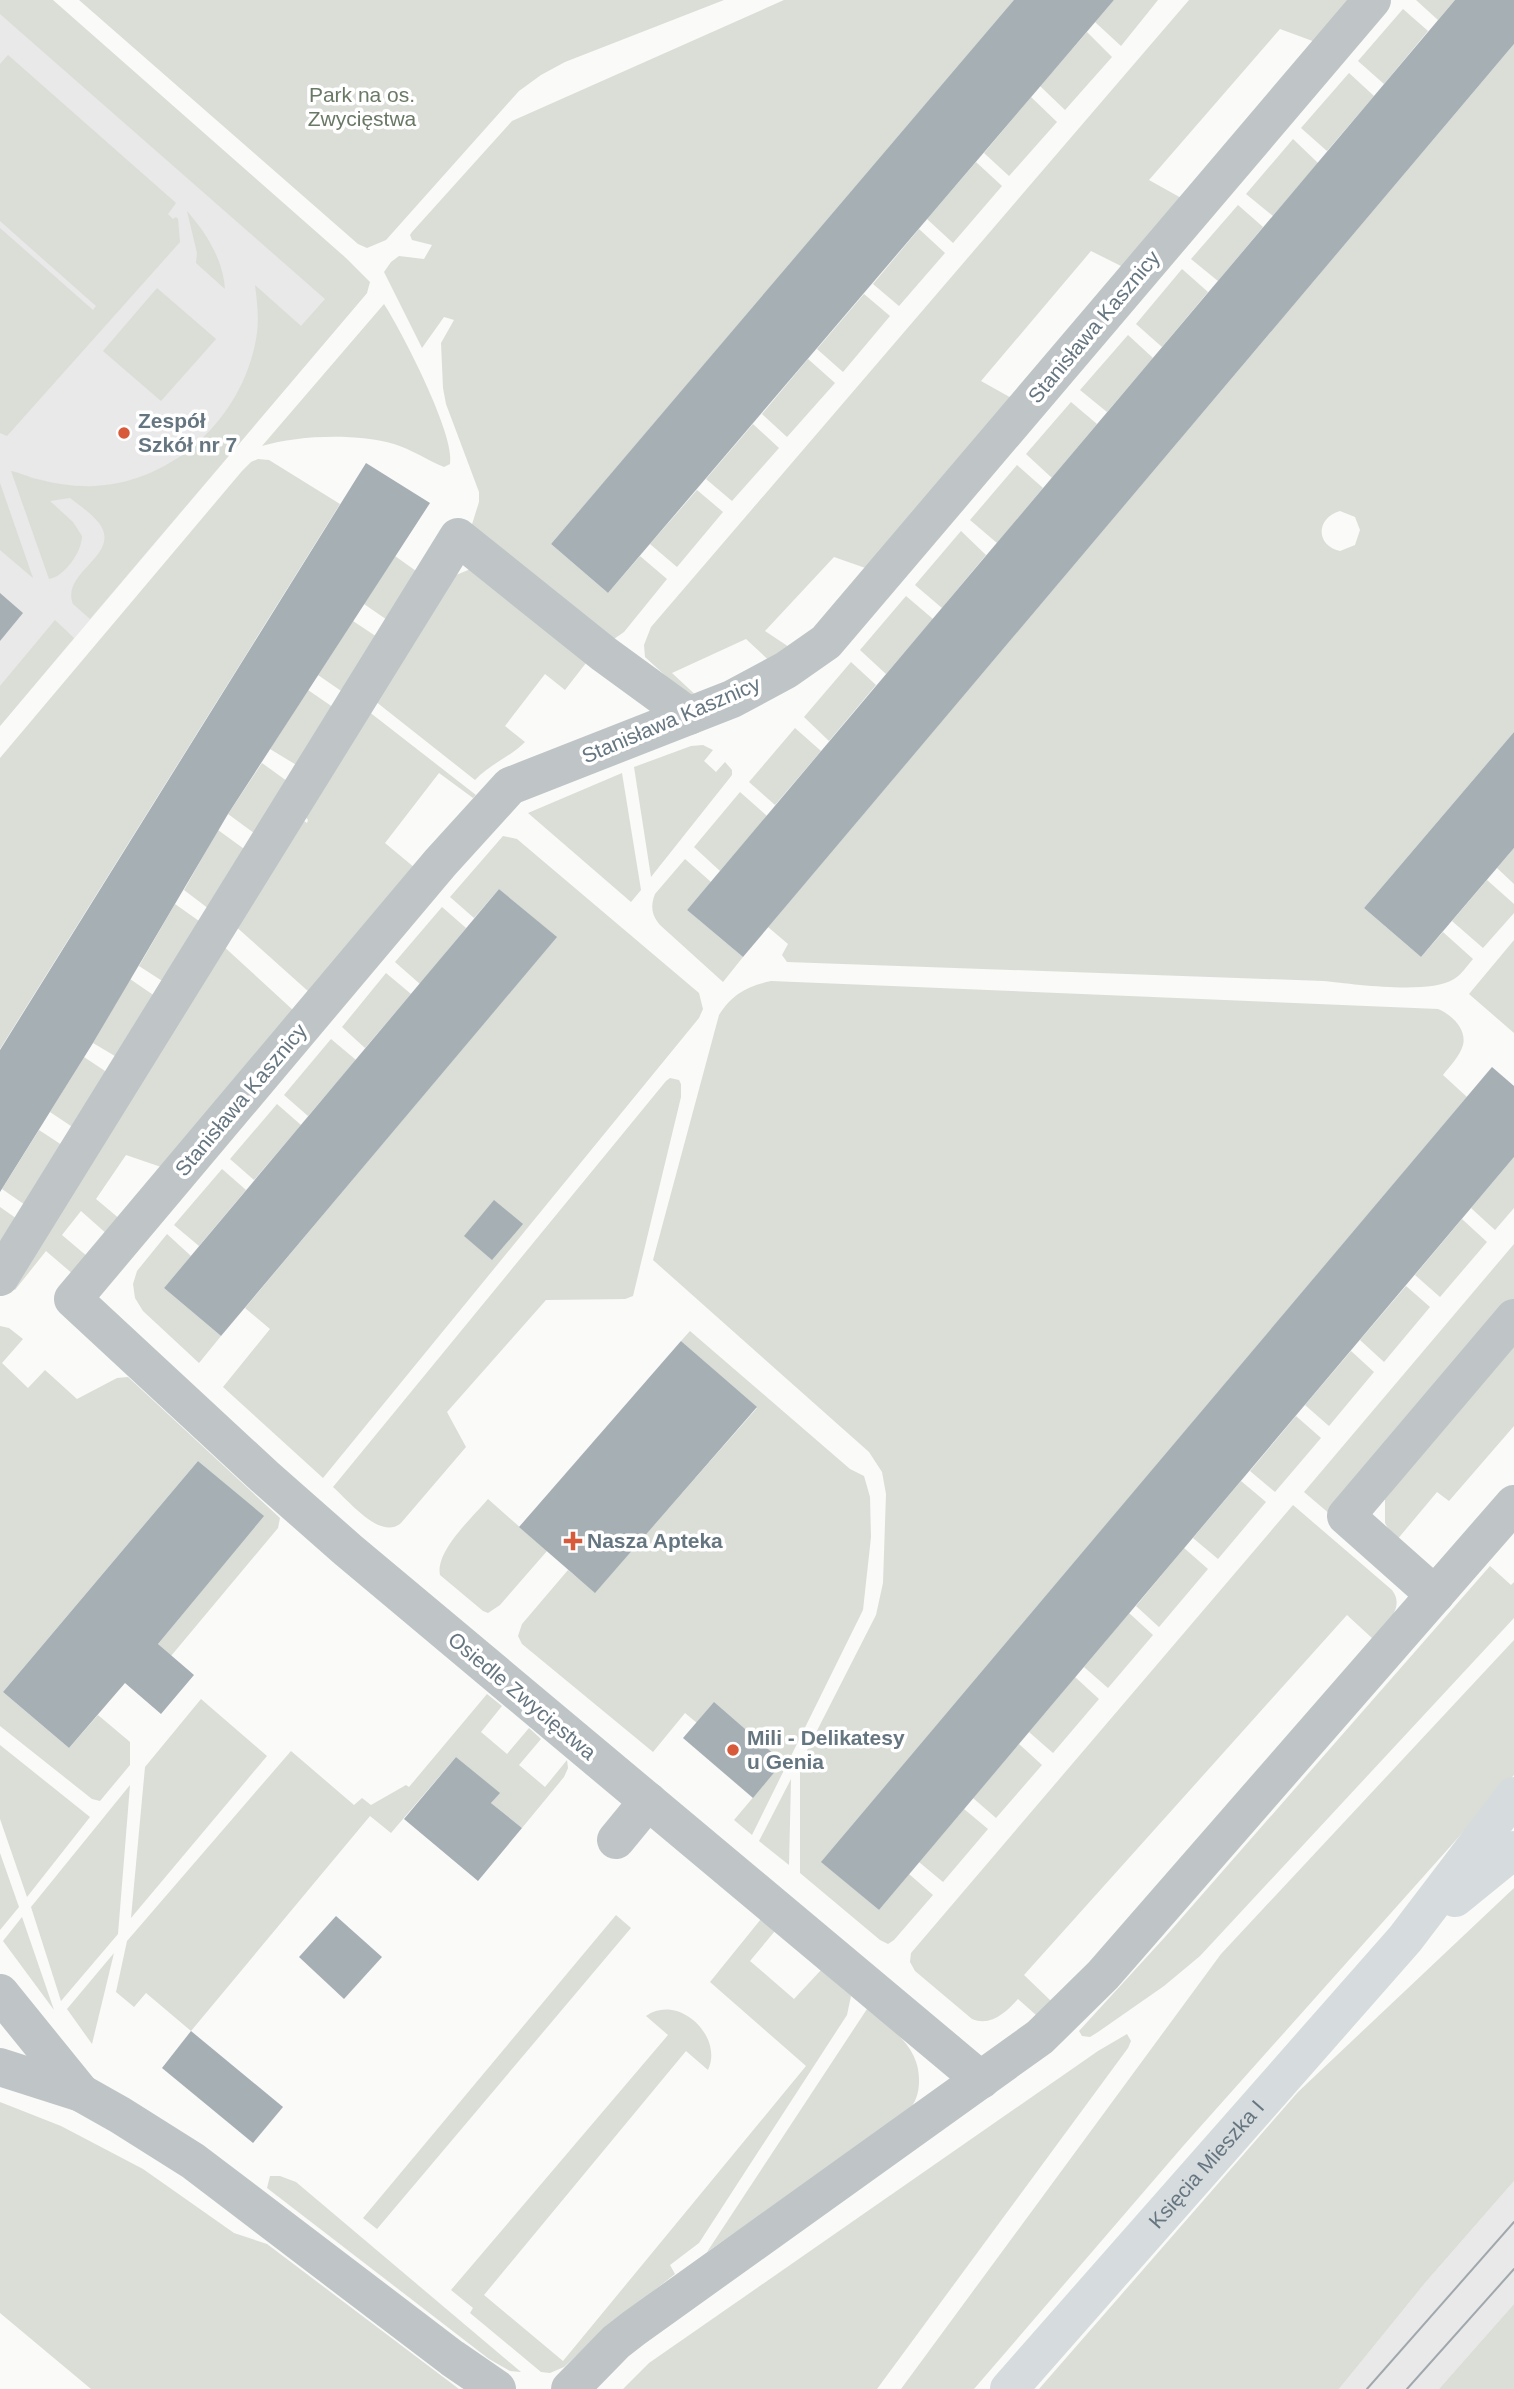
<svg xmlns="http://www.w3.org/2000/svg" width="1514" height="2389" font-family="Helvetica,sans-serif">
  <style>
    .built { fill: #e8e9e8 }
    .green { fill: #daded7; fill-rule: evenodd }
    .building { fill: #a6afb4 }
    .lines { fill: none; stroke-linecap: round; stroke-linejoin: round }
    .street { stroke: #bfc4c7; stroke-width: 38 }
    .secondary { stroke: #d6dbde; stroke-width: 38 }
    .tram { stroke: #a1a8ad; stroke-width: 2 }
    .poi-dot { fill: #d75a3a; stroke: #fff; stroke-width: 2.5 }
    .labels { text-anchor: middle; stroke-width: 7; stroke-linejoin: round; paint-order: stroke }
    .park-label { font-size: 21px; fill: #697965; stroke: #fff }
    .street-label { font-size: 21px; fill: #667680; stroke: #fff }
    .poi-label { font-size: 21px; font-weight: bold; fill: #667680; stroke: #fff; text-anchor: start }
  </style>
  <rect width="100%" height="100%" fill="#fafaf8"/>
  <g class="built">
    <polygon points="0,0 35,0 367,293 0,726"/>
    <polygon points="1514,2181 1514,2304 1439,2389 1339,2389 1425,2283"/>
  </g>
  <g class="green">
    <path d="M0,0H53L346,258L370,282L367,293L90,619L73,604C60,572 123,555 99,523C91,513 79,505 70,498L50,501L73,522L82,536C82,552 64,577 49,579L11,471C21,473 28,477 37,479C56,484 76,487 95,486C177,482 246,413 257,333C259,317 257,301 255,285L301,326L325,299L0,14Z"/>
    <polygon points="79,0 724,0 565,62 541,75 519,91 386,240 367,248 358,244"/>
    <polygon points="784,0 1016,0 551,544 608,593 640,556 667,579 624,632 611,641 468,537 479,502 479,492 446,404 443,388 441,343 454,320 444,317 422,348 384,272 391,262 399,256 424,259 432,245 412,240 410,235 412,232 512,121"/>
    <polygon points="1114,0 1158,0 1121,46 1095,22"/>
    <polygon points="1189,0 1354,0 1318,43 1280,29 1149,180 1183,199 1125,268 1091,251 981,381 1015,400 871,570 834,557 765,631 795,651 775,666 746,639 672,673 700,699 692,700 645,657 644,645 651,627"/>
    <polygon points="1416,0 1455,0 1438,20"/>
    <polygon points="1403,9 1428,31 1384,84 1358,61"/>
    <polygon points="1087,32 1112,57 1065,110 1040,86"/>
    <path d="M1514,44V732L1364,908L1421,957L1443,932L1473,959C1467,966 1461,975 1454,979C1429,995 1354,984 1323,981L787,962L782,955L788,944L768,927ZM1340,511L1355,517L1360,530L1355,545L1340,551C1315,545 1316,518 1340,511Z"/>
    <polygon points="8,55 176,203 168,214 173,219 176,217 178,219 180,242 7,436 0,433 0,228 93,310 96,306 0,221 0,64"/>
    <polygon points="1349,73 1374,96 1327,151 1301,128"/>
    <polygon points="1031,97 1057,122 1009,176 984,153"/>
    <polygon points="1293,139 1318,163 1273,216 1246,194"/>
    <polygon points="976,162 1002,186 953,243 927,219"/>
    <polygon points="1238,205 1263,227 1218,281 1191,259"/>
    <path d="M187,211C206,233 223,259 225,289L196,263L197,253Z"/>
    <polygon points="919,229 945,253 899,306 873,284"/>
    <polygon points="1182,269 1208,292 1162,347 1136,324"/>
    <polygon points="157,288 216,339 161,401 103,351"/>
    <polygon points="864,294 890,316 843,372 817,349"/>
    <path d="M384,304C401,330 456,436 450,464L444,467C427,460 411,449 394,444C357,433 298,435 262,446Z"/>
    <polygon points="1128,335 1153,358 1107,412 1080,390"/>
    <polygon points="808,359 835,383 787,437 762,414"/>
    <polygon points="1071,402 1097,424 1052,478 1026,454"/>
    <polygon points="753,424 779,448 732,501 706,479"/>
    <polygon points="258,459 269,460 340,504 0,1049 0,758 242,471 251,462"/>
    <polygon points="1017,465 1043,488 997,543 970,520"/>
    <polygon points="0,483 33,578 0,550"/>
    <polygon points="697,490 723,512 677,567 650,544"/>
    <polygon points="961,531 986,555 942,608 915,585"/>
    <polygon points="395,556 423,576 393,624 364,604"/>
    <path d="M473,568L593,654L565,690L545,674L505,726L525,742C510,757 490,764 475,780L375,701L456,575Z"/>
    <polygon points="906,596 933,619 886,674 860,650"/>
    <polygon points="55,620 74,638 0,726 0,686"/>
    <polygon points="353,621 383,641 347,695 318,675"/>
    <polygon points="851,662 876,685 829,741 804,717"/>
    <polygon points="308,690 340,712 303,769 270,749"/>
    <polygon points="368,711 476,795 473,798 439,773 385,843 415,868 309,992 233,924 301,819 307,823 308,820 304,815"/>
    <polygon points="795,728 821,751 775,805 749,782"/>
    <polygon points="703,745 713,750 704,761 716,772 725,762 732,770 732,775 651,877 634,767 691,746"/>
    <polygon points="262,763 291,784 258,836 228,814"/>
    <polygon points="622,773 641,890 631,902 528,813"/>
    <polygon points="740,792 767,816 720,871 694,847"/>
    <polygon points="218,830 251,854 213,912 184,890"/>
    <polygon points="503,836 517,839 699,993 703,1009 699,1018 323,1478 223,1387 270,1329 245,1308 556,937 499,889 474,918 450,897"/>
    <polygon points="1514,848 1514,884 1497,868"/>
    <path d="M685,859L711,882L687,910L743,957L723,982L660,925C652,916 650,906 655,894Z"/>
    <polygon points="1487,880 1514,904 1514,913 1483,948 1452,921"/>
    <polygon points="175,904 206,926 170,986 139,966"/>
    <polygon points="442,907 466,928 420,984 395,962"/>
    <polygon points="1514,940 1514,1033 1469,994"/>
    <polygon points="221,944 294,1011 164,1168 126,1155 96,1199 121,1220 108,1235 81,1211 62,1235 88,1257 74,1275 46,1251 15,1290 12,1287"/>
    <polygon points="386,973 411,994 365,1048 342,1027"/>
    <polygon points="130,979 162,1001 125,1062 93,1043"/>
    <path d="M771,981L1438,1009C1451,1014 1467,1029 1463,1045C1460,1056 1449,1067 1443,1075L1467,1097L822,1862L879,1910L909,1874L933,1895L894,1940L888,1944L880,1940L800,1873V1764L876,1615L883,1583L886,1494L882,1472L869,1452L653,1260L719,1015C732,994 748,986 771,981Z"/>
    <polygon points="331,1039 356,1060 308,1116 284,1095"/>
    <polygon points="84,1057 111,1075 77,1130 50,1112"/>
    <path d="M670,1078L679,1080L681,1084V1097L633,1296L625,1299L546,1300L447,1412L466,1447L401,1523C381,1541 349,1501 333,1487L666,1081Z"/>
    <polygon points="277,1104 301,1125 254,1180 230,1159"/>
    <polygon points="39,1130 68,1149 31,1209 2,1189"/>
    <polygon points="1514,1157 1514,1208 1495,1230 1471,1208"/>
    <polygon points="222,1169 246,1190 199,1246 174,1225"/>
    <polygon points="0,1207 20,1221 0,1254"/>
    <polygon points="1462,1219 1487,1242 1440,1297 1415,1275"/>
    <polygon points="167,1234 191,1256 164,1288 221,1336 199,1363 143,1311 135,1298 133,1284 137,1271"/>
    <polygon points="1514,1244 1514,1299 1331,1515 1304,1492"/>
    <polygon points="1406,1286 1430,1307 1384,1362 1360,1340"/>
    <polygon points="0,1326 9,1328 23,1339 2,1363 28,1388 45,1370 77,1399 117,1378 128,1377 280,1518 278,1528 171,1656 158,1644 263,1516 198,1461 3,1692 69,1748 98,1715 130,1742 130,1765 100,1801 92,1799 0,1726"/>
    <polygon points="690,1331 850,1469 864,1476 870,1497 871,1537 863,1610 752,1835 734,1820 783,1762 714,1703 697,1723 685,1713 653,1752 522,1644 518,1636 522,1624 568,1570 595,1592 757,1408 681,1341"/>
    <polygon points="1514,1340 1514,1426 1449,1501 1437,1492 1396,1541 1385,1523 1385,1499"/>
    <polygon points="1351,1351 1374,1372 1329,1426 1305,1405"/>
    <polygon points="1296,1416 1321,1438 1275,1492 1250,1471"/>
    <polygon points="1241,1481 1266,1502 1218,1559 1193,1538"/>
    <path d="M488,1499L547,1551L500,1605L488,1613L483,1611L440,1575C435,1551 473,1517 488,1499Z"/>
    <path d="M1293,1505L1392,1590C1406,1608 1385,1625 1373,1639L1347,1615L1024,1975L1051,2001L1036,2015L1018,1999C1006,2012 991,2027 972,2019L915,1971L910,1962L911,1953Z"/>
    <polygon points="1184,1548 1208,1569 1159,1627 1136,1606"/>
    <polygon points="1490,1566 1511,1585 1514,1582 1514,1618 1200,1956 1164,1986 1098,2032 1090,2037 1082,2036 1079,2031 1165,1937"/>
    <polygon points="1129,1613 1153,1635 1108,1688 1084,1667"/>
    <polygon points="1514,1640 1514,1775 1184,2145 974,2389 901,2389 1221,1954"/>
    <polygon points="1075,1677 1099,1699 1053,1753 1029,1732"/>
    <polygon points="487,1694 502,1706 481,1732 507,1754 529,1728 541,1739 519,1765 545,1787 567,1760 568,1768 564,1777 522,1828 491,1803 499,1793 456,1757 391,1833 370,1816 191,2031 146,1993 134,2007 116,1992 127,1941 291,1751 354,1805 362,1798 371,1805 406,1785 409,1787"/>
    <polygon points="201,1699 267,1756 131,1918 145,1767"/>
    <polygon points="1019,1744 1042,1765 996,1818 973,1798"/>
    <polygon points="0,1745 90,1817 27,1897 0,1819"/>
    <polygon points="791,1779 789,1865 759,1841"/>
    <polygon points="130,1785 118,1934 61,2001 31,1907"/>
    <polygon points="964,1809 988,1829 943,1882 919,1862"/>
    <polygon points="0,1853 19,1907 0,1930"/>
    <polygon points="1514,1888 1514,2181 1425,2283 1339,2389 1039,2389 1298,2092"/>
    <polygon points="616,1915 631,1928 377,2229 363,2218"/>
    <polygon points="22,1917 54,2010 3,1941"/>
    <path d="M761,1919L775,1931L750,1961L794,1999L821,1970L851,1996L847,2015L699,2243L670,2265L675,2274L599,2334L564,2367L550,2373L541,2372L470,2313L473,2308L451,2290L668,2035L646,2016C678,1993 724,2036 708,2070L686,2051L484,2295L563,2361L806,2066L710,1982Z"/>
    <polygon points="114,1953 92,2044 67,2009"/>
    <path d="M867,2009C891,2028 920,2047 919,2081C919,2090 917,2100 911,2107C907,2113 900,2117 895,2122L707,2252Z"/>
    <polygon points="1127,2034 1131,2041 1128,2048 877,2389 623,2389 649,2363 1098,2051"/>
    <polygon points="0,2102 61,2126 143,2169 234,2233 267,2244 459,2389 91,2389 0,2313"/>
    <polygon points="270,2176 280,2176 296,2182 521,2372 510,2371 489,2359 267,2188"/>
    <polygon points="1514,2304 1514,2389 1439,2389"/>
  </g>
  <g class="building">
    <polygon points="1014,0 1114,0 608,593 551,544"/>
    <polygon points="1455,0 1514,0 1514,44 743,957 687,910"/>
    <polygon points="366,463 430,503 228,814 93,1043 0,1192 0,1050"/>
    <polygon points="0,593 23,613 0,641"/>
    <polygon points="1514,732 1514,848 1421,957 1364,908"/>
    <polygon points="499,889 557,937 221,1336 164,1288"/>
    <polygon points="1492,1067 1514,1086 1514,1157 879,1910 821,1862"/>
    <polygon points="494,1200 523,1224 492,1260 464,1236"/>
    <polygon points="681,1341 757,1407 595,1593 519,1527"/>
    <polygon points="198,1461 264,1516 158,1644 194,1675 161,1714 125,1683 69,1748 3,1692"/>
    <polygon points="714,1702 783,1762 753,1798 683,1738"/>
    <polygon points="456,1757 500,1793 491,1803 522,1828 478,1881 404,1819"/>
    <polygon points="336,1916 382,1957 344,1999 299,1957"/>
    <polygon points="191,2031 283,2107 253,2143 162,2068"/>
  </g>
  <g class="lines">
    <g class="street">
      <polyline points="0,1277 458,537 604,654 689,716"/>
      <polyline points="1435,1595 1346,1516 1514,1318"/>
      <polyline points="616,1840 648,1801"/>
      <polyline points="0,1993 81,2093"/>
      <polyline points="0,2067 81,2093 120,2115 193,2161 452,2358 497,2389"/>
      <polyline points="981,2080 348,1550 264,1476 73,1299 440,863 510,786 732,699 786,670 826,642 1372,0"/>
      <polyline points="570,2389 616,2342 634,2328 1040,2037 1103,1975 1514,1504"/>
    </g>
    <g class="secondary">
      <polyline points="1455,1898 1514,1850"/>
      <path id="s1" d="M1009,2389L1405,1939L1514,1796"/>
    </g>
    <g class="tram">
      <polyline points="1367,2389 1514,2222"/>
      <polyline points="1407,2389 1514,2269"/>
    </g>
  </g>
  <g class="poi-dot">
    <circle cx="124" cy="433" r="7"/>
    <path d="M569.5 1530.5h7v7h7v7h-7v7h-7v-7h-7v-7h7z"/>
    <circle cx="733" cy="1750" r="7"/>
  </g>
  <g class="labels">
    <g class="park-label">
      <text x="362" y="102">Park na os.<tspan x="362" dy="24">Zwycięstwa</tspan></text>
    </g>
    <g class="street-label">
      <text transform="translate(1094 327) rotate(-50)" y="7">Stanisława Kasznicy</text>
      <text transform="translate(671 720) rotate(-23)" y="7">Stanisława Kasznicy</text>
      <text transform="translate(241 1100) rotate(-50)" y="7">Stanisława Kasznicy</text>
      <text transform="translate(522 1696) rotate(40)" y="7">Osiedle Zwycięstwa</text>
      <text dy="7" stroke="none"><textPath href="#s1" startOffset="299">Księcia Mieszka I</textPath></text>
    </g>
    <g class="poi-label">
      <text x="138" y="428">Zespół<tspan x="138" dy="24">Szkół nr 7</tspan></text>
      <text x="587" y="1548">Nasza Apteka</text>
      <text x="747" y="1745">Mili - Delikatesy<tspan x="747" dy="24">u Genia</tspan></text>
    </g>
  </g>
</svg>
